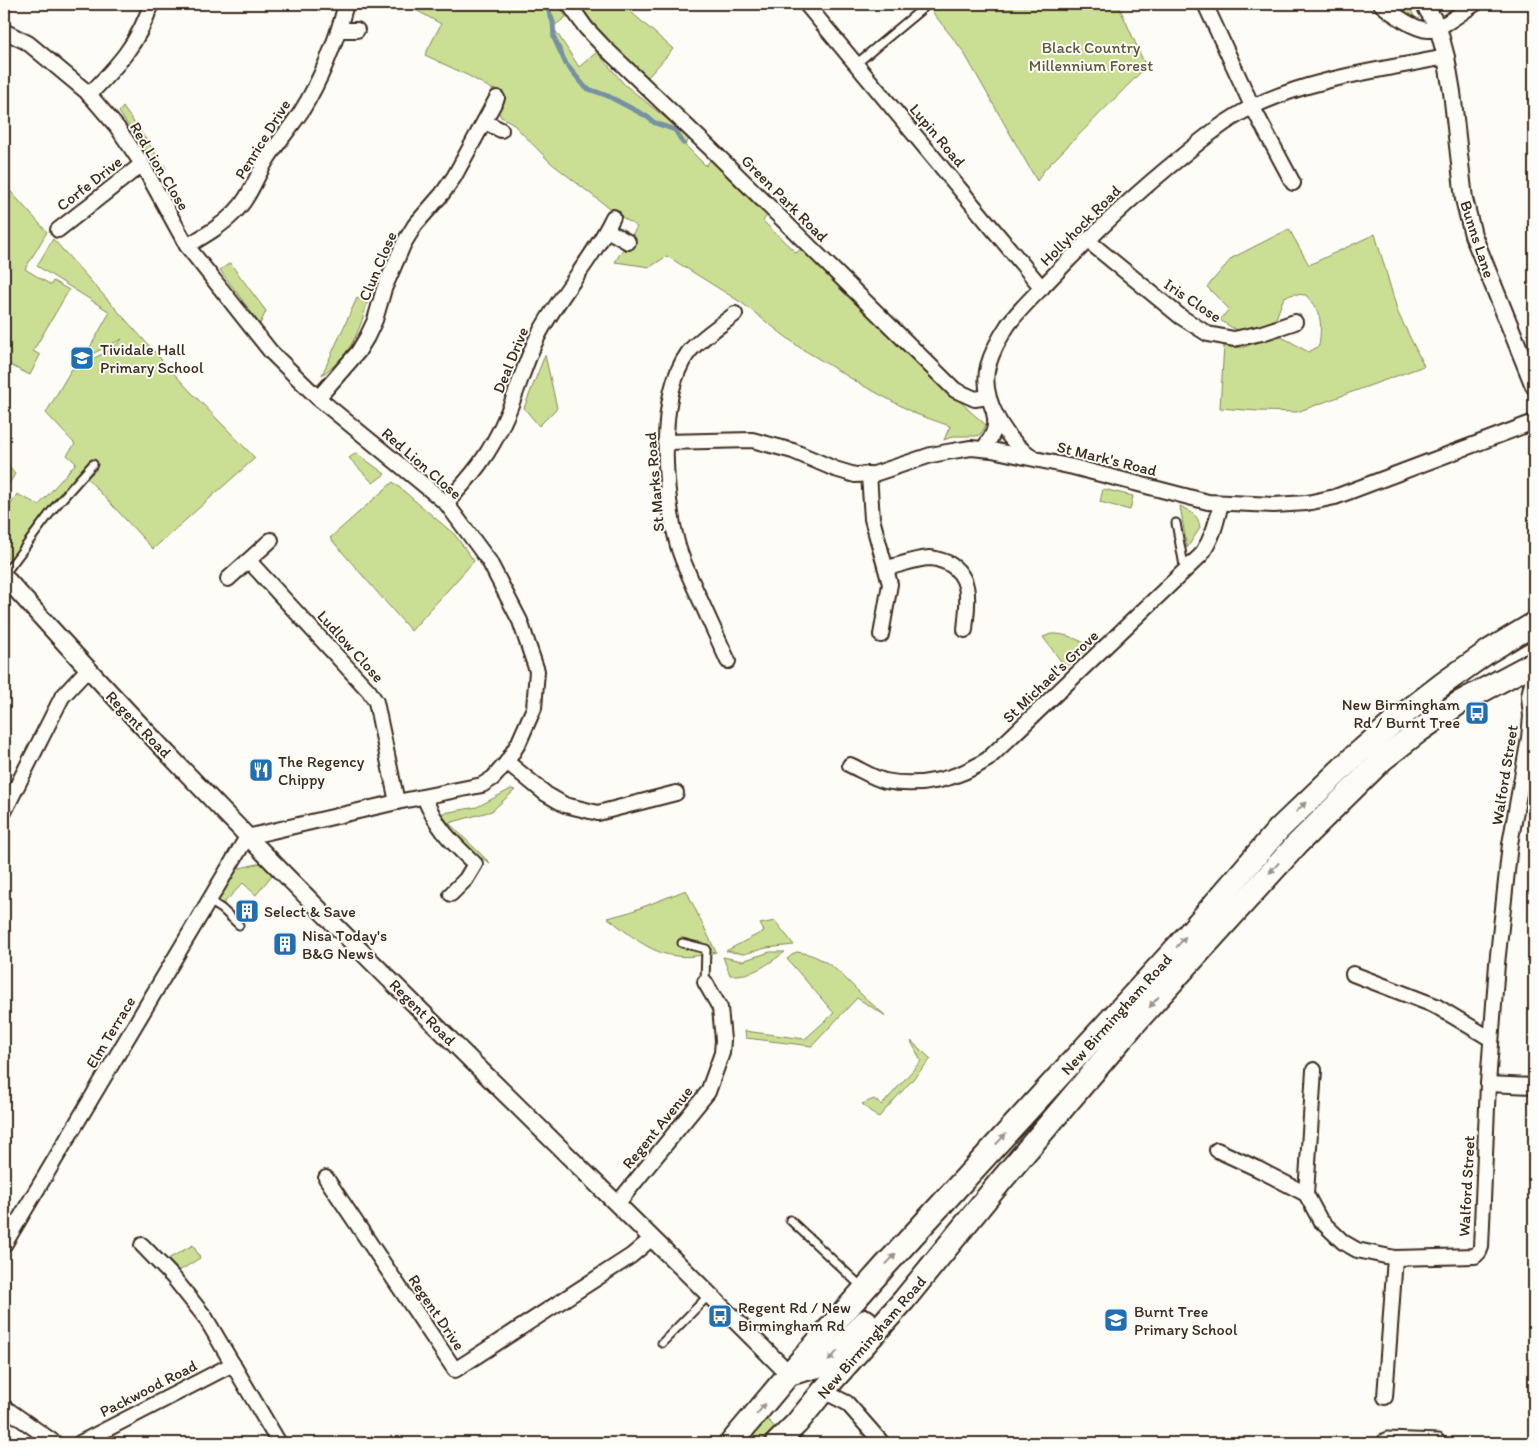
<svg xmlns="http://www.w3.org/2000/svg" width="1538" height="1447" font-family="Itim,sans-serif">
  <style>
    .green { fill: #cbdf94; stroke: #838459 }
    .lines { fill: none; stroke-linecap: round; stroke-linejoin: round }
    .stream { stroke: #7591a3; stroke-width: 5 }
    .service-casing { stroke: #3b2a1e; stroke-width: 11 }
    .minor-casing { stroke: #3b2a1e; stroke-width: 18 }
    .tertiary-casing { stroke: #3b2a1e; stroke-width: 20 }
    .trunk-casing { stroke: #3b2a1e; stroke-width: 26 }
    .service { stroke: #fdfcf7; stroke-width: 7 }
    .minor { stroke: #fdfcf7; stroke-width: 14 }
    .tertiary { stroke: #fdfcf7; stroke-width: 16 }
    .trunk { stroke: #fdfcf7; stroke-width: 22 }
    .oneway { fill: #9c938a }
    .labels { text-anchor: middle; stroke-width: 4; stroke-linejoin: round; paint-order: stroke }
    .park-label { font-size: 16px; fill: #5f573c; stroke: #fdfcf7 }
    .street-label { font-size: 16px; fill: #3b2a1e; stroke: #fdfcf7 }
    .poi-label { font-size: 16px; fill: #3b2a1e; stroke: #fdfcf7; text-anchor: start }
  </style>
  <rect width="100%" height="100%" fill="#fdfcf7"/>
  <filter id="ink" filterUnits="userSpaceOnUse"><feTurbulence type="fractalNoise" baseFrequency=".02" numOctaves="2"/><feDisplacementMap in="SourceGraphic" scale="10" xChannelSelector="R" yChannelSelector="G"/><feConvolveMatrix kernelMatrix="1 2 1 2 8 2 1 2 1" color-interpolation-filters="sRGB"/></filter>
  <g filter="url(#ink)">
    <g class="green">
      <polygon points="405,4 558,4 566,17 553,27 579,67 597,52 624,84 690,138 685,145 706,166 711,159 768,214 763,221 796,253 802,248 971,412 986,425 981,434 976,436 954,436 944,440 950,426 916,414 862,385 799,347 742,303 667,256 650,267 615,262 637,227 609,208 551,163 511,122 501,117 498,111 504,96 469,76 425,55 441,24"/>
      <path d="M580,4H622L673,49L648,77C624,55 597,33 580,4Z"/>
      <polygon points="905,4 1118,4 1146,67 1045,169 1037,181 963,51 930,9 917,19"/>
      <polygon points="1392,4 1407,4 1417,21"/>
      <polygon points="123,107 166,168 161,174 119,112"/>
      <polygon points="4,184 47,232 25,269 51,285 53,281 69,290 33,351 40,355 30,375 10,365 4,376"/>
      <path d="M1289,229L1309,265L1375,234L1398,313L1424,366L1297,412L1258,411L1220,408L1224,346C1232,347 1239,349 1247,346C1256,343 1263,336 1273,336C1284,335 1299,348 1309,352L1319,346C1322,321 1322,314 1306,295L1294,294L1284,297L1275,321C1264,326 1246,333 1235,329C1230,327 1225,323 1220,320L1229,309L1207,287L1232,258Z"/>
      <polygon points="53,239 188,389 255,458 153,549 87,478 97,469 90,461 44,513 9,560 4,554 4,517 17,494 39,505 76,463 67,455 75,444 46,413 71,370 112,349 122,339 84,358 110,312 37,266"/>
      <polygon points="230,263 266,311 260,324 220,270"/>
      <path d="M357,298L367,303C359,335 349,356 322,375Z"/>
      <polygon points="545,355 557,408 539,426 524,408"/>
      <polygon points="356,453 385,474 373,483 349,458"/>
      <polygon points="4,461 15,474 4,492"/>
      <polygon points="393,482 455,535 474,561 411,631 330,538"/>
      <polygon points="1103,489 1133,496 1130,510 1100,502"/>
      <path d="M1180,506C1191,512 1199,515 1200,528L1187,548Z"/>
      <path d="M1051,634C1066,633 1078,640 1091,646L1066,668L1043,637Z"/>
      <polygon points="511,789 515,790 492,811 449,823 490,863 476,855 452,832 449,823 438,814 477,807"/>
      <polygon points="261,863 272,875 256,895 243,883 223,904 218,901 236,869"/>
      <path d="M686,890L716,952C703,955 690,958 677,956C650,954 628,933 608,918L630,912Z"/>
      <polygon points="775,921 794,945 766,948 744,954 726,951 764,931 760,924"/>
      <path d="M770,952H785C766,965 754,976 730,975L723,957L742,961Z"/>
      <path d="M796,952C824,954 841,974 860,993C868,1001 877,1008 886,1016L857,998L812,1046L746,1038L745,1031L805,1039L834,1013L787,959Z"/>
      <polygon points="911,1041 931,1059 878,1118 862,1104 874,1099 882,1105 921,1061"/>
      <polygon points="193,1245 200,1258 179,1271 168,1259"/>
      <polygon points="765,1417 775,1427 759,1443 743,1443"/>
    </g>
    <g class="lines">
      <polyline class="stream" points="546,4 553,22 554,38 566,64 586,88 608,96 646,116 655,123 675,130 683,143"/>
      <g class="service-casing">
        <g id="service">
          <polyline points="856,64 928,4"/>
          <polyline points="1176,523 1185,571"/>
          <polyline points="4,575 54,508 93,464"/>
          <polyline points="208,900 222,909 239,925"/>
          <polyline points="682,943 706,949 705,982"/>
          <polyline points="790,1220 863,1288"/>
          <polyline points="662,1343 709,1295"/>
          <polyline points="1380,1443 1383,1438 1387,1436 1439,1438 1443,1443"/>
        </g>
      </g>
      <g class="minor-casing">
        <g id="minor">
          <polyline points="569,4 586,28 604,47 712,150 955,390 975,399 988,397"/>
          <polyline points="806,4 1042,288"/>
          <polyline points="1205,4 1252,106 1293,183"/>
          <path d="M1381,4C1391,13 1416,31 1430,30C1443,28 1463,11 1475,4"/>
          <polyline points="340,30 357,30"/>
          <polyline points="4,31 28,43 87,92 117,127 142,164 187,246 271,352 318,398 446,503 489,561 520,621 537,671 534,708 519,742 507,762 493,778 482,785 397,802 247,837 4,1245"/>
          <path d="M89,95C117,66 139,43 151,4"/>
          <polyline points="485,122 501,130"/>
          <polyline points="58,230 142,164"/>
          <polyline points="607,230 628,242"/>
          <polyline points="1087,240 1181,317 1208,334 1234,339 1262,333 1295,322"/>
          <path d="M187,246C204,236 220,227 234,213C250,198 256,176 268,158C278,142 290,128 301,112C322,78 336,42 346,4"/>
          <polyline points="318,398 358,352 367,337 375,320 384,289 404,243 415,225 442,194 454,177 497,98"/>
          <polyline points="665,442 752,440 793,451 835,469 855,475 874,474 931,455 947,452 971,448 992,450 1073,467 1208,502 1274,505 1307,503 1335,497 1534,422"/>
          <path d="M983,449C992,437 998,428 994,413"/>
          <path d="M1031,456C1004,439 980,397 988,366C992,352 1000,337 1008,325C1020,308 1040,290 1054,275C1094,233 1136,193 1181,157C1204,138 1226,120 1252,107C1311,78 1382,70 1446,57"/>
          <polyline points="869,474 872,519 890,584 881,635"/>
          <path d="M446,503C472,476 490,454 505,419C518,391 525,361 539,334C561,293 593,259 613,217"/>
          <polyline points="249,561 369,691 376,702 397,802"/>
          <path d="M887,568C900,565 915,559 929,558C934,558 943,561 948,563C974,578 967,604 965,630"/>
          <polyline points="228,579 271,540"/>
          <path d="M728,661C718,639 708,617 698,595C691,580 683,563 678,546C664,496 656,397 688,353C698,340 721,325 735,314"/>
          <polyline points="507,762 546,794 565,805 598,813 676,793"/>
          <path d="M850,765C861,770 873,778 885,781C922,788 958,779 988,759L1201,555C1213,537 1216,524 1221,503"/>
          <path d="M424,797C438,830 450,840 475,864L466,879L451,894"/>
          <polyline points="4,812 62,697 87,670"/>
          <polyline points="1353,974 1436,1006 1491,1039"/>
          <polyline points="1314,1070 1306,1194 1320,1220 1343,1242 1357,1250 1395,1258 1475,1256 1479,1252 1481,1247 1488,1084 1497,964 1510,844 1529,738 1531,716 1529,696 1534,673"/>
          <polyline points="1488,1084 1534,1086"/>
          <polyline points="1217,1150 1258,1169 1306,1194"/>
          <polyline points="326,1178 455,1370 631,1256 651,1239"/>
          <polyline points="617,1204 708,1092 722,1053 723,1040 720,1008 705,982"/>
          <polyline points="142,1245 173,1277 205,1317 279,1443"/>
          <polyline points="823,1391 847,1403 882,1443"/>
          <polyline points="1385,1397 1395,1258"/>
          <polyline points="4,1407 55,1443"/>
          <polyline points="80,1443 233,1364"/>
        </g>
      </g>
      <g class="tertiary-casing">
        <g id="tertiary">
          <polyline points="1424,4 1438,27 1446,57 1452,92 1464,199 1473,235 1534,386"/>
          <path d="M4,576C252,855 525,1110 789,1374"/>
        </g>
      </g>
      <g class="trunk-casing">
        <g id="trunk">
          <polyline points="789,1374 826,1364 866,1321"/>
          <polyline points="731,1443 789,1374 884,1267 1179,945 1279,829 1357,754 1400,717 1444,683 1489,651 1534,624"/>
          <polyline points="777,1443 797,1423 823,1391 904,1300 1000,1182 1134,1024 1297,844 1383,759 1419,731 1459,703 1534,663"/>
        </g>
      </g>
      <use href="#service" class="service"/>
      <use href="#minor" class="minor"/>
      <use href="#tertiary" class="tertiary"/>
      <use href="#trunk" class="trunk"/>
    </g>
    <defs><path id="oneway-solid" d="M-6-.8H1V-3.2L6.5 0L1 3.2V.8H-6Z" transform="scale(1.25)"/></defs>
    <g class="oneway">
      <use href="#oneway-solid" transform="translate(1301 807) rotate(-44)"/>
      <use href="#oneway-solid" transform="translate(1274 868) rotate(133)"/>
      <use href="#oneway-solid" transform="translate(1181 942) rotate(-49)"/>
      <use href="#oneway-solid" transform="translate(1154 1002) rotate(131)"/>
      <use href="#oneway-solid" transform="translate(1001 1139) rotate(-47)"/>
      <use href="#oneway-solid" transform="translate(891 1259) rotate(-47)"/>
      <use href="#oneway-solid" transform="translate(833 1356) rotate(132)"/>
      <use href="#oneway-solid" transform="translate(761 1409) rotate(-50)"/>
    </g>
  </g>
  <defs>
    <g id="school-square" transform="scale(1.25)"><rect x="-9" y="-9" width="18" height="18" rx="4" fill="#1f6fb2" stroke="#fdfcf7"/><path d="M0-5L7-2L0 1L-7-2ZM-4 1L0 2.5L4 1V4Q0 6-4 4Z" fill="#fff"/></g>
    <g id="bus-square" transform="scale(1.25)"><rect x="-9" y="-9" width="18" height="18" rx="4" fill="#1f6fb2" stroke="#fdfcf7"/><path d="M-5-6H5V4H4V6H2V4H-2V6H-4V4H-5ZM-3.5-4V0h7V-4ZM-3.5 1.2v1.5H-2V1.2ZM2 1.2v1.5H3.5V1.2Z" fill="#fff"/></g>
    <g id="restaurant-square" transform="scale(1.25)"><rect x="-9" y="-9" width="18" height="18" rx="4" fill="#1f6fb2" stroke="#fdfcf7"/><path d="M-5-6h1v4h1v-4h1v4h1v-4h1v5L-1.5 .5V6h-2V.5L-5-1ZM5-6V6H3V1.5H1.5Q1.5-4 5-6Z" fill="#fff"/></g>
    <g id="building-square" transform="scale(1.25)"><rect x="-9" y="-9" width="18" height="18" rx="4" fill="#1f6fb2" stroke="#fdfcf7"/><path d="M-4-6H4V6H1V3H-1V6H-4ZM-2.5-4.3h1.7v1.8h-1.7ZM.8-4.3h1.7v1.8H.8ZM-2.5-1h1.7V.8h-1.7ZM.8-1h1.7V.8H.8Z" fill="#fff"/></g>
  </defs>
  <g fill-rule="evenodd">
    <use href="#school-square" x="82" y="358"/>
    <use href="#bus-square" x="1477" y="713"/>
    <use href="#restaurant-square" x="261" y="770"/>
    <use href="#building-square" x="247" y="911"/>
    <use href="#building-square" x="285" y="944"/>
    <use href="#bus-square" x="720" y="1316"/>
    <use href="#school-square" x="1116" y="1320"/>
  </g>
  <g class="labels">
    <g class="park-label">
      <text x="1091" y="53">Black Country<tspan x="1091" dy="18">Millennium Forest</tspan></text>
    </g>
    <g class="street-label">
      <text transform="translate(938 135) rotate(50)" y="6">Lupin Road</text>
      <text transform="translate(262 139) rotate(-58)" y="6">Penrice Drive</text>
      <text transform="translate(160 166) rotate(59)" y="6">Red Lion Close</text>
      <text transform="translate(89 183) rotate(-38)" y="6">Corfe Drive</text>
      <text transform="translate(785 198) rotate(45)" y="6">Green Park Road</text>
      <text transform="translate(1080 225) rotate(-45)" y="6">Hollyhock Road</text>
      <text transform="translate(1478 239) rotate(72)" y="6">Bunns Lane</text>
      <text transform="translate(377 266) rotate(-67)" y="6">Clun Close</text>
      <text transform="translate(1193 300) rotate(34)" y="6">Iris Close</text>
      <text transform="translate(510 360) rotate(-68)" y="6">Deal Drive</text>
      <text transform="translate(1107 458) rotate(14)" y="6">St Mark's Road</text>
      <text transform="translate(422 463) rotate(41)" y="6">Red Lion Close</text>
      <text transform="translate(654 482) rotate(-95)" y="6">St Marks Road</text>
      <text transform="translate(351 646) rotate(48)" y="6">Ludlow Close</text>
      <text transform="translate(1050 676) rotate(-44)" y="6">St Michael's Grove</text>
      <text transform="translate(139 724) rotate(46)" y="6">Regent Road</text>
      <text transform="translate(1504 775) rotate(-81)" y="6">Walford Street</text>
      <text transform="translate(423 1012) rotate(45)" y="6">Regent Road</text>
      <text transform="translate(1116 1014) rotate(-48)" y="6">New Birmingham Road</text>
      <text transform="translate(110 1032) rotate(-59)" y="6">Elm Terrace</text>
      <text transform="translate(657 1127) rotate(-51)" y="6">Regent Avenue</text>
      <text transform="translate(1466 1186) rotate(-87)" y="6">Walford Street</text>
      <text transform="translate(437 1312) rotate(56)" y="6">Regent Drive</text>
      <text transform="translate(871 1337) rotate(-49)" y="6">New Birmingham Road</text>
      <text transform="translate(148 1388) rotate(-27)" y="6">Packwood Road</text>
    </g>
    <g class="poi-label">
      <text x="100" y="355">Tividale Hall<tspan x="100" dy="18">Primary School</tspan></text>
      <text x="1460" y="710" text-anchor="end">New Birmingham<tspan x="1460" dy="18">Rd / Burnt Tree</tspan></text>
      <text x="278" y="767">The Regency<tspan x="278" dy="18">Chippy</tspan></text>
      <text x="264" y="917">Select &amp; Save</text>
      <text x="302" y="941">Nisa Today's<tspan x="302" dy="18">B&amp;G News</tspan></text>
      <text x="738" y="1313">Regent Rd / New<tspan x="738" dy="18">Birmingham Rd</tspan></text>
      <text x="1134" y="1317">Burnt Tree<tspan x="1134" dy="18">Primary School</tspan></text>
    </g>
  </g>
  <rect width="1538" height="1447" fill="none" stroke="#fdfcf7" stroke-width="20"/>
  <rect x="10" y="10" width="1518" height="1427" fill="none" stroke="#3b2a1e" stroke-width="2" filter="url(#ink)"/>
</svg>
